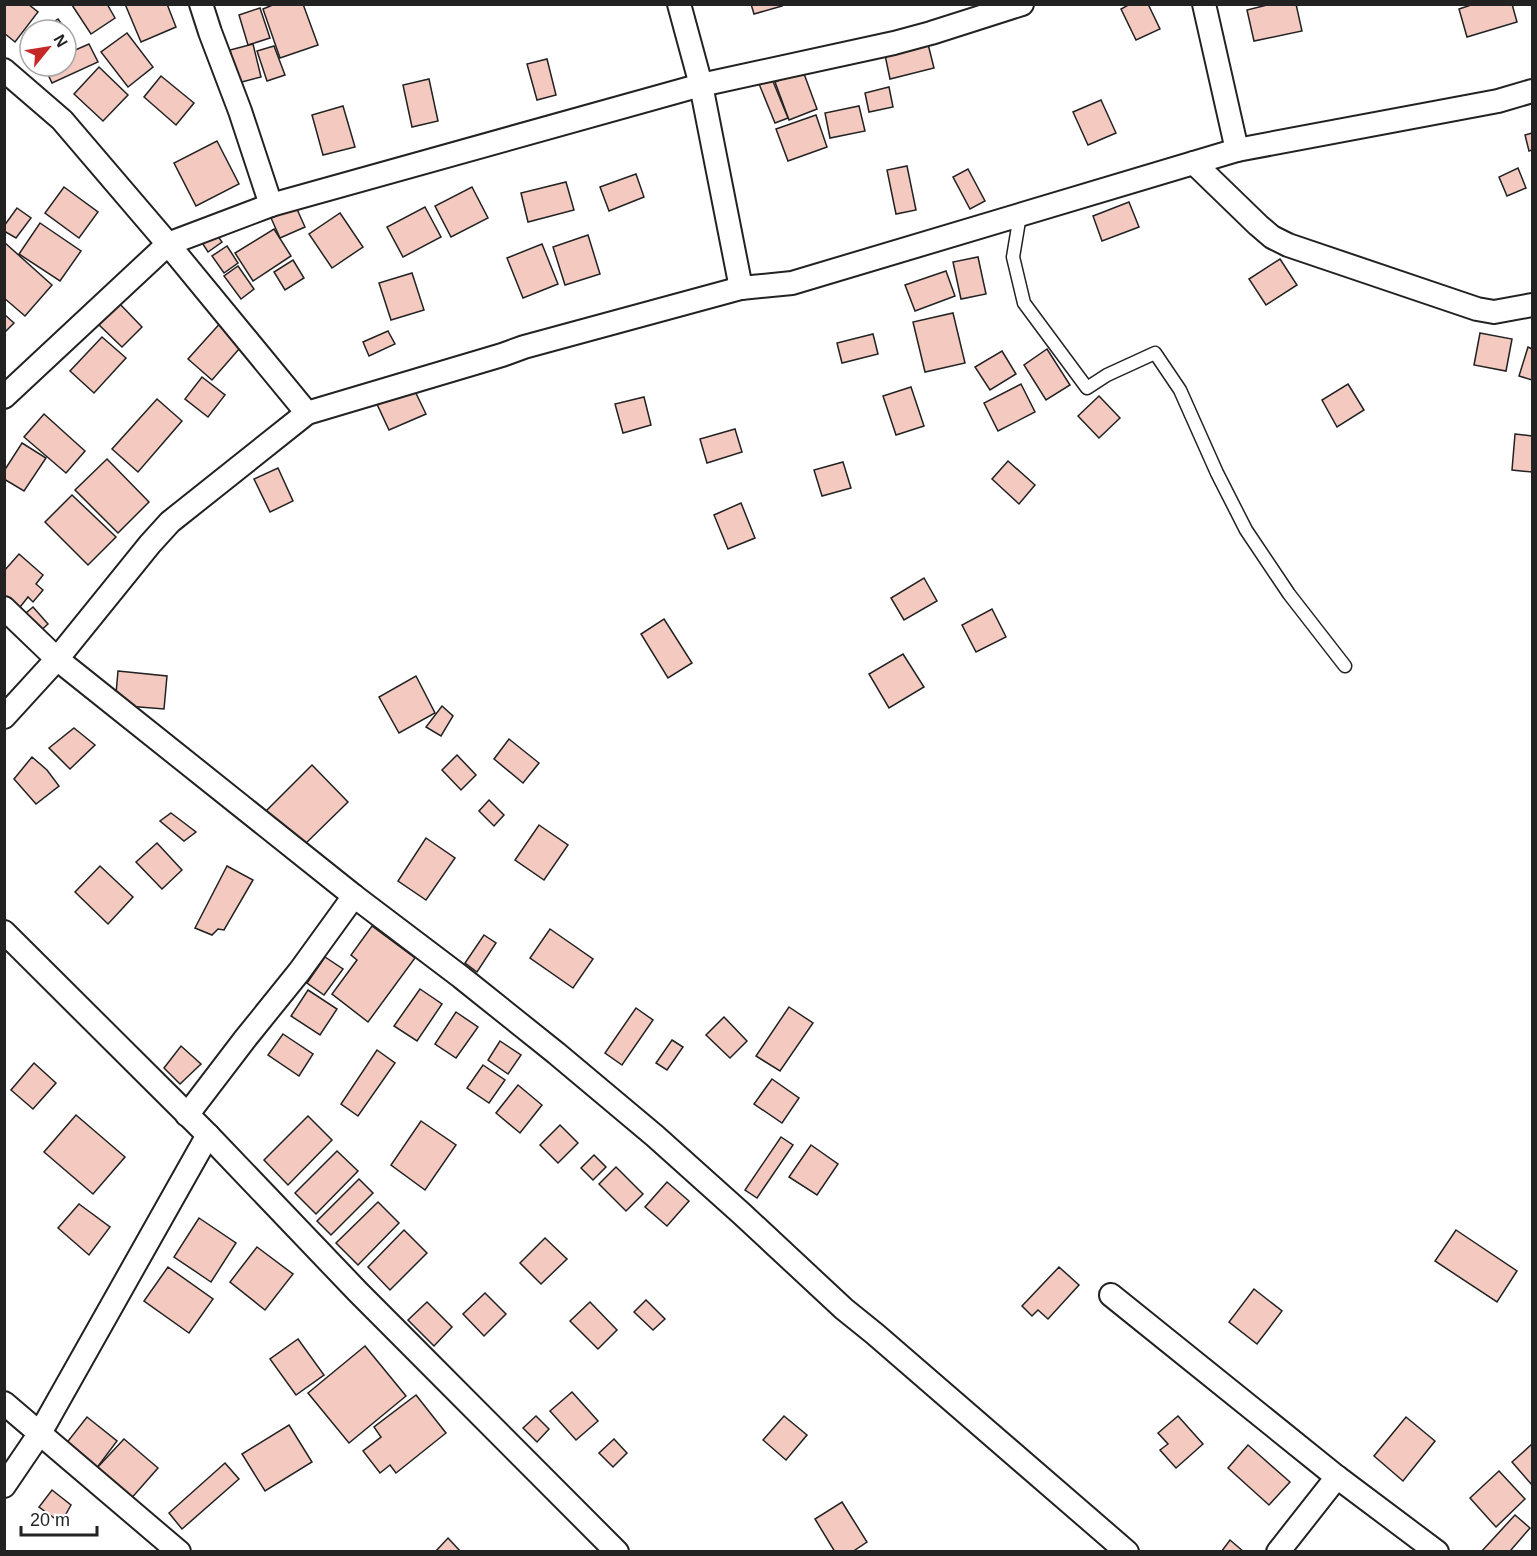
<svg xmlns="http://www.w3.org/2000/svg" width="1537" height="1556" font-family="Helvetica,sans-serif">
  <style>
    .building { fill: #f3c9c0; stroke: #222; stroke-width: 1.5 }
    .lines { fill: none; stroke-linecap: round; stroke-linejoin: round }
    .service-casing { stroke: #222; stroke-width: 15 }
    .minor-casing { stroke: #222; stroke-width: 26 }
    .service { stroke: #fff; stroke-width: 12 }
    .minor { stroke: #fff; stroke-width: 22 }
  </style>
  <rect width="100%" height="100%" fill="#fff"/>
  <g class="building">
    <polygon points="4,4 28,4 38,12 15,42 4,33"/>
    <polygon points="73,4 107,4 115,18 91,34 72,5"/>
    <polygon points="125,4 167,4 176,27 141,42"/>
    <polygon points="275,4 303,4 318,45 280,58 263,9"/>
    <polygon points="751,4 781,4 782,6 754,14"/>
    <polygon points="1130,4 1148,4 1160,29 1136,40 1121,9"/>
    <polygon points="1271,4 1296,4 1302,31 1254,41 1247,10"/>
    <polygon points="1474,4 1512,4 1517,22 1467,37 1459,9"/>
    <polygon points="260,8 270,38 248,45 239,15"/>
    <polygon points="58,19 66,30 42,30"/>
    <polygon points="127,33 153,67 128,87 101,52"/>
    <polygon points="89,44 98,62 52,83 44,66 66,66 66,54"/>
    <polygon points="253,44 261,77 238,83 230,50"/>
    <polygon points="928,44 934,68 890,79 885,55"/>
    <polygon points="274,46 285,75 267,81 257,51"/>
    <polygon points="547,59 556,95 537,100 527,64"/>
    <polygon points="99,67 128,95 103,121 74,94"/>
    <polygon points="803,71 817,109 789,120 775,82"/>
    <polygon points="770,74 788,118 775,123 757,79"/>
    <polygon points="161,76 194,103 176,125 144,97"/>
    <polygon points="429,79 438,121 412,127 403,85"/>
    <polygon points="889,87 893,107 869,112 865,93"/>
    <polygon points="1101,100 1116,133 1088,145 1073,112"/>
    <polygon points="343,106 355,147 323,155 312,115"/>
    <polygon points="859,106 865,131 830,138 825,113"/>
    <polygon points="816,115 827,147 788,161 776,129"/>
    <polygon points="1532,133 1532,150 1529,151 1525,135"/>
    <polygon points="217,141 239,184 196,206 174,163"/>
    <polygon points="907,166 916,210 896,214 887,170"/>
    <polygon points="1518,168 1526,188 1507,196 1499,177"/>
    <polygon points="968,169 985,201 970,209 953,177"/>
    <polygon points="636,174 644,197 609,211 600,187"/>
    <polygon points="566,182 574,210 528,222 521,193"/>
    <polygon points="64,187 98,212 79,238 45,213"/>
    <polygon points="472,187 488,218 451,237 435,206"/>
    <polygon points="1129,202 1139,227 1102,241 1093,216"/>
    <polygon points="296,207 305,227 280,238 271,218"/>
    <polygon points="425,207 441,237 403,257 387,227"/>
    <polygon points="17,208 31,218 16,238 4,231 4,226"/>
    <polygon points="340,213 363,247 332,268 309,234"/>
    <polygon points="40,223 81,251 60,281 19,254"/>
    <polygon points="213,229 222,242 208,252 199,238"/>
    <polygon points="274,229 291,256 253,281 235,253"/>
    <polygon points="588,235 600,274 565,285 553,247"/>
    <polygon points="4,242 52,285 25,316 4,298"/>
    <polygon points="542,244 558,284 523,298 507,258"/>
    <polygon points="227,246 238,263 224,273 212,256"/>
    <polygon points="978,257 986,294 961,299 953,262"/>
    <polygon points="1280,259 1297,285 1266,305 1249,279"/>
    <polygon points="293,260 304,278 285,290 274,272"/>
    <polygon points="238,266 254,289 241,299 224,276"/>
    <polygon points="946,271 955,296 915,311 905,285"/>
    <polygon points="412,273 424,310 391,320 379,283"/>
    <polygon points="117,301 142,327 122,347 96,322"/>
    <polygon points="953,313 965,363 925,372 913,322"/>
    <polygon points="4,314 14,323 4,333"/>
    <polygon points="223,320 246,341 212,380 188,359"/>
    <polygon points="388,331 395,344 369,356 363,342"/>
    <polygon points="1480,333 1512,339 1506,371 1474,365"/>
    <polygon points="873,334 878,354 842,363 837,343"/>
    <polygon points="102,337 126,358 94,393 70,371"/>
    <polygon points="1528,347 1532,349 1532,380 1519,376"/>
    <polygon points="1047,349 1070,385 1046,400 1024,365"/>
    <polygon points="1002,351 1016,374 990,390 975,367"/>
    <polygon points="202,377 225,395 208,417 185,399"/>
    <polygon points="1021,384 1035,412 998,431 984,403"/>
    <polygon points="1348,384 1364,410 1337,427 1322,400"/>
    <polygon points="412,385 426,414 389,430 376,402"/>
    <polygon points="911,387 924,426 896,435 883,396"/>
    <polygon points="1099,396 1120,418 1099,438 1078,416"/>
    <polygon points="644,397 651,425 623,433 615,404"/>
    <polygon points="157,399 182,421 138,472 112,449"/>
    <polygon points="44,414 85,451 66,473 24,437"/>
    <polygon points="735,429 742,452 707,463 700,439"/>
    <polygon points="1515,434 1532,436 1532,472 1512,470"/>
    <polygon points="22,443 46,458 24,491 4,479 4,471"/>
    <polygon points="107,459 149,502 118,533 75,490"/>
    <polygon points="1008,461 1035,485 1019,504 992,479"/>
    <polygon points="843,462 851,488 822,496 814,470"/>
    <polygon points="278,468 293,501 270,512 254,479"/>
    <polygon points="72,495 116,537 88,565 45,522"/>
    <polygon points="741,503 755,538 728,549 714,515"/>
    <polygon points="19,554 43,575 36,584 43,590 33,602 28,597 17,611 4,600 4,571"/>
    <polygon points="924,578 937,601 904,620 891,598"/>
    <polygon points="33,607 48,624 36,635 20,618"/>
    <polygon points="992,609 1006,637 976,652 962,625"/>
    <polygon points="664,619 692,663 668,678 641,634"/>
    <polygon points="903,654 924,687 889,708 869,674"/>
    <polygon points="118,671 167,676 164,709 115,705"/>
    <polygon points="416,676 435,713 399,733 379,697"/>
    <polygon points="442,706 453,716 441,736 426,727"/>
    <polygon points="74,728 95,745 70,769 49,748"/>
    <polygon points="509,739 539,763 523,783 494,759"/>
    <polygon points="457,755 476,775 461,790 442,770"/>
    <polygon points="32,757 47,770 59,786 36,804 14,779"/>
    <polygon points="312,765 348,802 302,847 266,811"/>
    <polygon points="489,800 504,815 494,826 479,811"/>
    <polygon points="171,813 196,832 184,841 160,821"/>
    <polygon points="539,825 568,845 544,880 515,860"/>
    <polygon points="426,838 455,858 426,900 398,881"/>
    <polygon points="157,843 182,870 162,889 136,862"/>
    <polygon points="100,866 133,897 108,924 75,892"/>
    <polygon points="227,866 253,880 224,930 218,929 212,935 195,928"/>
    <polygon points="372,926 415,958 368,1022 332,994 357,960 351,955"/>
    <polygon points="550,929 593,959 573,988 530,958"/>
    <polygon points="484,935 496,943 477,972 465,963"/>
    <polygon points="325,957 343,969 324,995 307,983"/>
    <polygon points="420,989 442,1004 417,1041 394,1026"/>
    <polygon points="308,990 337,1009 320,1035 291,1016"/>
    <polygon points="789,1007 813,1023 780,1071 756,1056"/>
    <polygon points="636,1008 653,1020 622,1065 605,1053"/>
    <polygon points="456,1012 478,1027 456,1058 435,1044"/>
    <polygon points="724,1017 747,1041 730,1058 706,1035"/>
    <polygon points="283,1034 313,1054 299,1076 268,1055"/>
    <polygon points="672,1040 683,1047 667,1070 656,1063"/>
    <polygon points="500,1041 521,1055 508,1074 488,1060"/>
    <polygon points="181,1046 201,1064 180,1084 164,1068"/>
    <polygon points="377,1050 395,1063 358,1116 341,1104"/>
    <polygon points="34,1063 56,1083 33,1109 11,1090"/>
    <polygon points="483,1065 505,1080 489,1103 467,1088"/>
    <polygon points="772,1079 799,1098 782,1123 754,1104"/>
    <polygon points="518,1085 542,1105 520,1133 496,1113"/>
    <polygon points="76,1115 125,1157 93,1194 44,1152"/>
    <polygon points="308,1116 332,1140 288,1185 264,1160"/>
    <polygon points="421,1121 456,1145 425,1190 391,1165"/>
    <polygon points="560,1125 578,1143 558,1163 540,1145"/>
    <polygon points="781,1137 793,1145 757,1198 745,1190"/>
    <polygon points="811,1145 838,1164 817,1195 789,1177"/>
    <polygon points="337,1151 358,1171 316,1214 295,1193"/>
    <polygon points="594,1155 606,1167 593,1180 581,1168"/>
    <polygon points="616,1167 643,1194 626,1211 599,1184"/>
    <polygon points="359,1179 373,1193 331,1235 317,1221"/>
    <polygon points="667,1182 689,1201 667,1226 645,1207"/>
    <polygon points="378,1202 399,1223 358,1265 336,1243"/>
    <polygon points="79,1204 110,1227 89,1255 58,1228"/>
    <polygon points="199,1218 236,1243 211,1282 174,1257"/>
    <polygon points="404,1230 427,1253 390,1290 368,1267"/>
    <polygon points="1456,1230 1517,1271 1497,1302 1435,1261"/>
    <polygon points="545,1238 567,1259 541,1284 520,1263"/>
    <polygon points="257,1247 293,1274 265,1310 230,1282"/>
    <polygon points="168,1267 213,1299 189,1333 144,1301"/>
    <polygon points="1059,1267 1079,1285 1048,1319 1038,1310 1032,1316 1022,1306"/>
    <polygon points="1254,1289 1282,1311 1257,1344 1229,1322"/>
    <polygon points="485,1293 506,1314 484,1336 463,1314"/>
    <polygon points="646,1300 665,1319 653,1330 634,1312"/>
    <polygon points="427,1302 452,1327 434,1346 408,1320"/>
    <polygon points="590,1302 617,1330 598,1349 570,1321"/>
    <polygon points="298,1339 324,1375 296,1395 270,1359"/>
    <polygon points="365,1346 406,1396 349,1443 308,1393"/>
    <polygon points="572,1392 598,1421 576,1440 550,1411"/>
    <polygon points="416,1395 446,1433 396,1473 390,1465 380,1473 363,1451 381,1437 374,1427"/>
    <polygon points="536,1416 549,1429 537,1442 523,1428"/>
    <polygon points="784,1416 807,1435 786,1460 763,1440"/>
    <polygon points="1178,1416 1203,1444 1176,1468 1160,1450 1168,1444 1158,1433"/>
    <polygon points="87,1417 117,1441 96,1469 65,1445"/>
    <polygon points="1406,1417 1435,1441 1403,1481 1374,1456"/>
    <polygon points="289,1425 312,1462 265,1491 242,1454"/>
    <polygon points="124,1439 158,1468 129,1501 96,1469"/>
    <polygon points="614,1439 627,1453 613,1467 599,1453"/>
    <polygon points="1532,1444 1532,1485 1512,1462"/>
    <polygon points="1248,1445 1290,1482 1269,1505 1228,1468"/>
    <polygon points="225,1463 239,1479 182,1529 169,1513"/>
    <polygon points="1499,1471 1525,1499 1496,1527 1470,1498"/>
    <polygon points="52,1490 71,1505 61,1523 39,1507"/>
    <polygon points="842,1502 867,1542 852,1552 835,1552 815,1519"/>
    <polygon points="1515,1515 1530,1528 1511,1550 1513,1552 1481,1552"/>
    <polygon points="448,1538 461,1552 435,1552"/>
    <polygon points="1230,1540 1244,1552 1221,1552"/>
  </g>
  <g class="lines">
    <g class="service-casing">
      <polyline id="service" points="1020,215 1013,257 1024,303 1087,388 1107,375 1155,353 1180,390 1217,473 1246,530 1289,594 1345,666"/>
    </g>
    <g class="minor-casing">
      <g id="minor">
        <polyline points="201,4 210,32 240,111 271,205"/>
        <polyline points="679,4 701,85 741,288"/>
        <polyline points="1204,4 1237,150"/>
        <polyline points="4,70 62,120 168,244 307,413"/>
        <polyline points="1194,163 1258,225 1272,237 1288,245 1477,309 1494,312 1532,305"/>
        <polyline points="4,397 168,244 271,205 701,85 894,43 931,33 1022,4"/>
        <polyline points="4,608 57,659 354,896 461,977 556,1053 655,1136 742,1214 844,1309 875,1334 1127,1552"/>
        <polyline points="4,717 57,659 150,544 170,522 307,413 502,355 524,347 741,288 792,283 1237,150 1498,101 1532,91"/>
        <polyline points="4,932 208,1135 358,1292 617,1552"/>
        <polyline points="187,1115 245,1039 299,972 354,896"/>
        <polyline points="1111,1295 1337,1477 1437,1552"/>
        <polyline points="4,1403 179,1552"/>
        <polyline points="4,1486 40,1433 208,1135"/>
        <polyline points="1278,1552 1337,1477"/>
      </g>
    </g>
    <use href="#service" class="service"/>
    <use href="#minor" class="minor"/>
  </g>
  <rect width="1537" height="1556" fill="none" stroke="#222222" stroke-width="12"/>
  <g transform="translate(48 48) rotate(60)"><circle r="28" fill="#ffffff" stroke="#a7a7a7" stroke-width="1.5"/>
  <path d="M0-4.5L10 22L0 15L-10 22Z" fill="#c62828"/>
  <text y="-9" font-size="16" font-weight="bold" text-anchor="middle" fill="#222222">N</text>
  </g>
  <path d="M21 1526v9h76v-9" fill="none" stroke="#222222" stroke-width="3"/>
  <text x="30" y="1526" font-size="18" fill="#222222" stroke="#ffffff" stroke-width="4.5" paint-order="stroke">20 m</text>
</svg>
